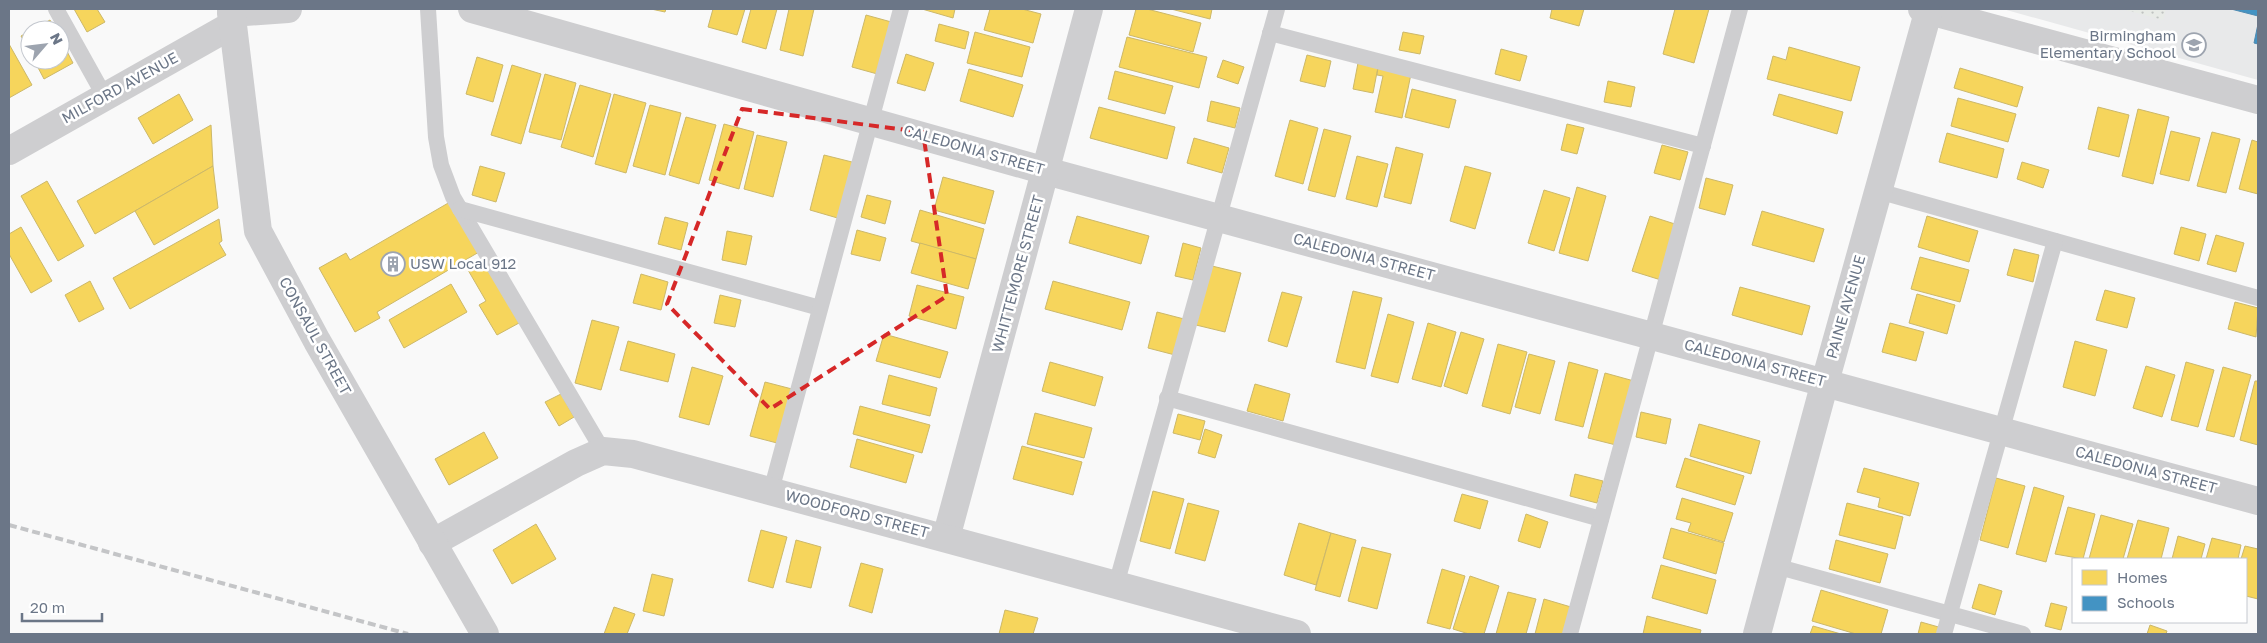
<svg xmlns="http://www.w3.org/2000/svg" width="2267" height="643" font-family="'Golos Text',sans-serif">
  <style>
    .built { fill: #e8e9ea }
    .park { fill: url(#park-dots) }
    .homes { fill: #f6d55c; stroke: #ccb869 }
    .schools { fill: #4393c3; stroke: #4f8ab1 }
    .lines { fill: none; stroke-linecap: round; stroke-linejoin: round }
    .service { stroke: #ceced0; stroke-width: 16 }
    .minor { stroke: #ceced0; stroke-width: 28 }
    .tertiary { stroke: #ceced0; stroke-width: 28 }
    .rail { stroke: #c4c5c7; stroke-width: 4; stroke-dasharray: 8 4; stroke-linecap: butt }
    .marked { fill: none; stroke: #d62828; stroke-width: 4; stroke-dasharray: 10 6; stroke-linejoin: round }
    .labels { text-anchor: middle; stroke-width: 5; stroke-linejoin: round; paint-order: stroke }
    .poi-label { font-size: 15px; fill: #6b7687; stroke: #fff; text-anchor: end }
    .street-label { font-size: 15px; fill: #6b7687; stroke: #fff }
  </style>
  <defs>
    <pattern id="park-dots" width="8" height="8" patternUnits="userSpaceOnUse" patternTransform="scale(1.25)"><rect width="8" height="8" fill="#e8ebe7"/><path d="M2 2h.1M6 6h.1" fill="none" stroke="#c0c3c1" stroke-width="1.8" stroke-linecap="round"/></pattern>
  </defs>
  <rect width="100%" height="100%" fill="#f9f9f9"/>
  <polygon class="built" points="2003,9 2258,9 2258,80"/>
  <polygon class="park" points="2122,9 2166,9 2163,20"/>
  <g class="homes">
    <polygon points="74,9 97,9 105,22 87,32"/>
    <polygon points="651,9 666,9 665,12"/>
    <polygon points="713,9 745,9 737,35 708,27"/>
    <polygon points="751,9 777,9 766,49 742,42"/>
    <polygon points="789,9 814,9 803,56 780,50"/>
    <polygon points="922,9 955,9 953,18"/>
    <polygon points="990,9 1022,9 1041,14 1033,43 984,30"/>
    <polygon points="1136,9 1147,9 1201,23 1193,52 1129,35"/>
    <polygon points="1171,9 1212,9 1210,19"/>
    <polygon points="1552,9 1584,9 1579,26 1550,18"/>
    <polygon points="1675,9 1709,9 1694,63 1663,54"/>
    <polygon points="866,15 895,23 881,75 852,67"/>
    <polygon points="50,20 55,30 32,30"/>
    <polygon points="939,24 969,32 965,49 935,41"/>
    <polygon points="30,31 30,52 21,36"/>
    <polygon points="975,32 1030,47 1022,77 967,63"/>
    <polygon points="1403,32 1424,36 1420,54 1399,50"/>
    <polygon points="1127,37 1207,57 1199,88 1119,67"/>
    <polygon points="60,38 73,63 44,79 34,60 60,60"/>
    <polygon points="9,44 32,85 9,98"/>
    <polygon points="1789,47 1860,67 1851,101 1767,79 1773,56 1786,60"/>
    <polygon points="1501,49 1527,56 1520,81 1495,74"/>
    <polygon points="906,54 934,63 925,91 897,83"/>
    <polygon points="1307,55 1331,61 1325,87 1300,81"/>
    <polygon points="477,57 503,65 493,102 466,94"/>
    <polygon points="1223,60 1244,67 1238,84 1217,77"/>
    <polygon points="1358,63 1378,67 1373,93 1353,89"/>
    <polygon points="512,65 541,74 521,144 491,135"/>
    <polygon points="1378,67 1411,74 1402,118 1375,112 1383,76 1377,75"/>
    <polygon points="1960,68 2023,87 2017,107 1954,88"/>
    <polygon points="969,69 1023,85 1013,117 960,101"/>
    <polygon points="1115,71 1173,86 1165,114 1108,99"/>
    <polygon points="545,74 576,83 561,140 529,132"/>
    <polygon points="1608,81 1635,87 1631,107 1604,102"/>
    <polygon points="580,85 611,94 593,157 561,147"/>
    <polygon points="1412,89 1456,100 1449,128 1405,117"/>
    <polygon points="179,94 193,120 153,144 138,118"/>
    <polygon points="614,94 646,103 626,173 595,164"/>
    <polygon points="1779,94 1843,112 1837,134 1773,115"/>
    <polygon points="1958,98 2016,114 2008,142 1951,126"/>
    <polygon points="1211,101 1240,108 1235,128 1207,121"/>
    <polygon points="650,105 681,113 665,175 633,166"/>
    <polygon points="1099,107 1175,127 1167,159 1090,138"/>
    <polygon points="2098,107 2129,115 2119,157 2088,149"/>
    <polygon points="2138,109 2169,117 2153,184 2122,176"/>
    <polygon points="686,117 716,125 699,184 669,175"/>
    <polygon points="1290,120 1318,128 1303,184 1275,176"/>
    <polygon points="724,124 754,132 739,189 709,180"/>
    <polygon points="1567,124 1584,128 1577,154 1561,150"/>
    <polygon points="211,125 213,166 95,234 77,201"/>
    <polygon points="1324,129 1351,136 1335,197 1308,190"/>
    <polygon points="2171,131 2200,138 2189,181 2160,174"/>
    <polygon points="2212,132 2240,139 2226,193 2197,186"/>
    <polygon points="1947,133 2004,149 1997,178 1939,162"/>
    <polygon points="757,135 787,142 773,197 744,189"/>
    <polygon points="1194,138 1229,148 1222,173 1187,163"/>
    <polygon points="2252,140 2258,142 2258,194 2239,189"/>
    <polygon points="1662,145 1688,152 1680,180 1654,173"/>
    <polygon points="1396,147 1423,154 1411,204 1384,197"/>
    <polygon points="824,155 856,163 841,219 810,210"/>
    <polygon points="1357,156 1388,164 1377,207 1346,199"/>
    <polygon points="2022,162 2049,170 2043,188 2017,179"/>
    <polygon points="213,166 218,208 154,245 135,211"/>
    <polygon points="480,166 505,173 496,202 472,195"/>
    <polygon points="1465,166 1491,173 1475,229 1450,221"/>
    <polygon points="943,177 994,191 985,224 934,210"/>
    <polygon points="1706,178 1733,185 1725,215 1699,208"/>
    <polygon points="47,181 84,246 58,261 21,196"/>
    <polygon points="1577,187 1606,196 1588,261 1559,253"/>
    <polygon points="1544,190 1570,198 1554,251 1528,243"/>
    <polygon points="867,195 891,201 885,224 861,217"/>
    <polygon points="450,202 479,252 377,312 380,318 355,332 319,268 346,253 350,260"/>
    <polygon points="920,210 984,229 976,259 911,241"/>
    <polygon points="1762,211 1824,229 1814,262 1752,245"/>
    <polygon points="1077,216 1149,236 1141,264 1069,243"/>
    <polygon points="1650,216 1678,225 1661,280 1632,271"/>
    <polygon points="1927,216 1978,231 1969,262 1918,247"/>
    <polygon points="665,217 688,223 681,250 658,244"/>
    <polygon points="219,219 222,241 219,243 226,255 130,309 113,278"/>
    <polygon points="21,227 52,281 31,293 9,254 9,234"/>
    <polygon points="2181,227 2206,234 2199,261 2174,254"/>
    <polygon points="857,230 886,238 880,261 851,254"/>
    <polygon points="727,231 752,236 746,265 722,260"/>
    <polygon points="2216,235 2244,243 2236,272 2207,264"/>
    <polygon points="920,243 976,259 968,289 911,273"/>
    <polygon points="1183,243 1201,248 1193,280 1175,276"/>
    <polygon points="2014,249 2039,255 2033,282 2007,275"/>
    <polygon points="1920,257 1969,270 1960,302 1911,289"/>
    <polygon points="484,261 519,323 497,335 479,305 486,301 468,270"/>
    <polygon points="1212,266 1241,273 1225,332 1196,325"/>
    <polygon points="641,274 668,282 661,310 633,303"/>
    <polygon points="90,281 104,309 79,322 65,295"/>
    <polygon points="1053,281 1130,302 1122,330 1045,309"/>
    <polygon points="451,284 467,312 404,348 389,320"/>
    <polygon points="917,285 964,297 956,329 909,316"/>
    <polygon points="1740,287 1810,306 1802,335 1732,315"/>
    <polygon points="2105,290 2135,298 2127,328 2096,320"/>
    <polygon points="1353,291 1382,298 1365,369 1336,362"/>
    <polygon points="1282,292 1302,297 1287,347 1268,341"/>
    <polygon points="1917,294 1955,305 1947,334 1909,323"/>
    <polygon points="720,295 741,300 735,327 714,323"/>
    <polygon points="2235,302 2258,308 2256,337 2228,329"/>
    <polygon points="1157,312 1184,319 1175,355 1148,348"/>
    <polygon points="1388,314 1414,322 1398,383 1371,376"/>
    <polygon points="592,320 619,327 601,390 575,383"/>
    <polygon points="1428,323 1456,332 1441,387 1412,379"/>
    <polygon points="1890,323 1924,332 1916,361 1882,352"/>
    <polygon points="1461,332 1484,339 1467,394 1444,386"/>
    <polygon points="884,334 948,352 940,378 876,361"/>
    <polygon points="628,341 675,354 668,382 620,370"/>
    <polygon points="2075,341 2107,350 2095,396 2063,387"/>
    <polygon points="1498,344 1527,352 1510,414 1482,406"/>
    <polygon points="1529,354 1555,361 1540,414 1515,407"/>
    <polygon points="1050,362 1103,377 1095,406 1042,391"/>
    <polygon points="1569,362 1598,370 1583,427 1555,420"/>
    <polygon points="2186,362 2214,370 2198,427 2171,420"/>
    <polygon points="2146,366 2175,375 2162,417 2133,408"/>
    <polygon points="692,367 723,376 709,425 679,417"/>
    <polygon points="2223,367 2251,375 2234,437 2206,430"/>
    <polygon points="1605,373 1634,381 1616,445 1588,438"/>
    <polygon points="889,375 937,388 930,416 882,404"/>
    <polygon points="2255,381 2258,381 2258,445 2240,440"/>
    <polygon points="765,382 792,389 777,443 750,436"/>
    <polygon points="1255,384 1290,394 1283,421 1247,411"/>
    <polygon points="561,394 574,417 559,426 545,402"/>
    <polygon points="860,406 930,425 922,453 853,434"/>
    <polygon points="1641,412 1671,419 1666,444 1636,437"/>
    <polygon points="1035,413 1092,428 1084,458 1027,444"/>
    <polygon points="1178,414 1205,421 1200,440 1173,433"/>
    <polygon points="1699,424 1760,441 1751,474 1690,456"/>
    <polygon points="1205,429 1222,435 1215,458 1198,453"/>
    <polygon points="484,432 498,458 449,485 435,459"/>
    <polygon points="857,439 914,455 906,483 850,467"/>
    <polygon points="1022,446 1082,462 1073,495 1013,479"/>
    <polygon points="1685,458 1744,476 1735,505 1676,487"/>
    <polygon points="1864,468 1919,483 1910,516 1878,507 1880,498 1857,492"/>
    <polygon points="1575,474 1603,481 1597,503 1570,496"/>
    <polygon points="1996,478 2025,486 2008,548 1980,540"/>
    <polygon points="2034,487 2064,496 2046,562 2016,554"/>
    <polygon points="1153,491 1184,499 1170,549 1140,541"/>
    <polygon points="1462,494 1488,501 1480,529 1454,521"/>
    <polygon points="1682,498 1733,513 1724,542 1688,531 1691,523 1676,519"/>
    <polygon points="1188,503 1219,511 1205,561 1175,553"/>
    <polygon points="1847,503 1903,517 1895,549 1839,535"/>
    <polygon points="2068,507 2095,514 2083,559 2055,554"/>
    <polygon points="1526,514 1548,522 1540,548 1518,541"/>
    <polygon points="2101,515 2133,524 2123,559 2089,559"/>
    <polygon points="2138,520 2169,528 2161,559 2127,559"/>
    <polygon points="1299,523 1331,533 1316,585 1284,575"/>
    <polygon points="536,524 556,559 512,584 493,550"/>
    <polygon points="1671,528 1724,543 1716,574 1663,558"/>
    <polygon points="761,530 787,537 773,588 748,581"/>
    <polygon points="1331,533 1356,540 1340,597 1315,590"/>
    <polygon points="2178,536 2205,544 2201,559 2172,559"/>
    <polygon points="2212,538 2241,545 2238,559 2206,559"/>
    <polygon points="796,540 821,547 811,588 786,582"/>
    <polygon points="1836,540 1888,554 1880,583 1829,569"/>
    <polygon points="2245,546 2258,549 2258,599 2246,596 2246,559 2241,559"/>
    <polygon points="1362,547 1391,554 1377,609 1348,601"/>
    <polygon points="861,563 883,569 872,613 849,606"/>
    <polygon points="1661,565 1716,580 1707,614 1652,598"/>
    <polygon points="1442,569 1465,576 1450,629 1427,623"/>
    <polygon points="652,574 673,579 664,616 643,611"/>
    <polygon points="1470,576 1499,586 1484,634 1469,634 1453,629"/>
    <polygon points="1979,584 2002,591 1995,615 1972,608"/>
    <polygon points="1821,590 1888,610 1881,634 1856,634 1812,621"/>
    <polygon points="1508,592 1536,599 1526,634 1496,634"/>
    <polygon points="1544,599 1571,607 1564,634 1535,634"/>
    <polygon points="2051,603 2067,607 2061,630 2045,626"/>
    <polygon points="614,607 635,614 627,634 604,634"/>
    <polygon points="1005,610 1038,618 1033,634 999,634"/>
    <polygon points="1647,616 1701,630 1700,634 1643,634"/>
    <polygon points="1921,622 1942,628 1940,634 1918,634"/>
    <polygon points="2150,625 2167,631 2166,634 2147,634"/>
    <polygon points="1813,626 1841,634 1810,634"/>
  </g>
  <g class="schools">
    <polygon points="2231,9 2258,9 2258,16"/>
    <polygon points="2258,24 2258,44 2254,43"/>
  </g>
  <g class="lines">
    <g class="service">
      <polyline points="56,9 105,97"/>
      <polyline points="428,9 436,137 441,165 453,197 603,451"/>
      <polyline points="1270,33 1703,146"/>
      <polyline points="1878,191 2258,298"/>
      <polyline points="460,209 820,308"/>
      <polyline points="1167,398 1601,519"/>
      <polyline points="771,491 901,9"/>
      <polyline points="1775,566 2023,634"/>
      <polyline points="1116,585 1277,9"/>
      <polyline points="1570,634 1740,9"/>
      <polyline points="1944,634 2055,241"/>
    </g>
    <g class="minor">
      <polyline points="472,9 1046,171 2258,501"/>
      <polyline points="1922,9 2258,100"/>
      <polyline points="231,13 288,9"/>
      <polyline points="9,151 232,25"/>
      <polyline points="946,538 1089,9"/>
      <polyline points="432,543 576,463 603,451 633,454 1297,634"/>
      <polyline points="1757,634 1825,382 1929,9"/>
    </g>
    <polyline class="tertiary" points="231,9 258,231 317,341 485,634"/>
    <polyline class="rail" points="9,525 408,634"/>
  </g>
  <path class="marked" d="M742,109L923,132L947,296L770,409L667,304Z"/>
  <defs>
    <g id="school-ring" transform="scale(1.25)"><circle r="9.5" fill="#fff" stroke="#9da4af" stroke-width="1.5"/><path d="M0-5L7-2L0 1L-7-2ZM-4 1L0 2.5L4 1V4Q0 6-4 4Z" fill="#9da4af"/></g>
    <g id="building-ring" transform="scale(1.25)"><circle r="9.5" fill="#fff" stroke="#9da4af" stroke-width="1.5"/><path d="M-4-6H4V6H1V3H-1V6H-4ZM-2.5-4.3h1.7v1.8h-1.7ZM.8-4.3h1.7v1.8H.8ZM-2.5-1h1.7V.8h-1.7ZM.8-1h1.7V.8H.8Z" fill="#9da4af"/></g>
  </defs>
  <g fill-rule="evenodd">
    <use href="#school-ring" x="2194" y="45"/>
    <use href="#building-ring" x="393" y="264"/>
  </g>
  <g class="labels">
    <g class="poi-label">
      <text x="2176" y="41">Birmingham<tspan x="2176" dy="17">Elementary School</tspan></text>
      <text x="410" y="269" text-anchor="start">USW Local 912</text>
    </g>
    <g class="street-label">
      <text transform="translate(120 88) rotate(-29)" y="5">MILFORD AVENUE</text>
      <text transform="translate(974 150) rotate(16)" y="5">CALEDONIA STREET</text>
      <text transform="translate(1364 257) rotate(15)" y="5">CALEDONIA STREET</text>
      <text transform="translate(1018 274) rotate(-75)" y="5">WHITTEMORE STREET</text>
      <text transform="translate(1846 307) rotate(-74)" y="5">PAINE AVENUE</text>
      <text transform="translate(315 336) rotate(61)" y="5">CONSAUL STREET</text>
      <text transform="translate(1755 363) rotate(15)" y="5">CALEDONIA STREET</text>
      <text transform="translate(2146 470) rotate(15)" y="5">CALEDONIA STREET</text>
      <text transform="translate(857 514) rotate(15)" y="5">WOODFORD STREET</text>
    </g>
  </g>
  <rect width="2267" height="643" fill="none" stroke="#6b7687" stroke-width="20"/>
  <rect x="2072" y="558" width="175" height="65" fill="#ffffff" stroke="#c4c8cf"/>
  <rect x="2082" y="570" width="25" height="15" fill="#f6d55c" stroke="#c4c8cf"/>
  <text x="2117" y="583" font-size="15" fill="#6b7687">Homes</text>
  <rect x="2082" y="596" width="25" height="15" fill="#4393c3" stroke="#c4c8cf"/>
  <text x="2117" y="608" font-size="15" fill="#6b7687">Schools</text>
  <g transform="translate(45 45) rotate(62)"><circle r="24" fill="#ffffff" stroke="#c4c8cf"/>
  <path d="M0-4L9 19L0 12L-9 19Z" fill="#9da4af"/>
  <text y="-8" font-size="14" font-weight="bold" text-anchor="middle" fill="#6b7687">N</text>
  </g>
  <path d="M22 613v8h80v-8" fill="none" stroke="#6b7687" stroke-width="2.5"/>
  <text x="30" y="613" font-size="15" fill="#6b7687" stroke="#ffffff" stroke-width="4" paint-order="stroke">20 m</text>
</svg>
